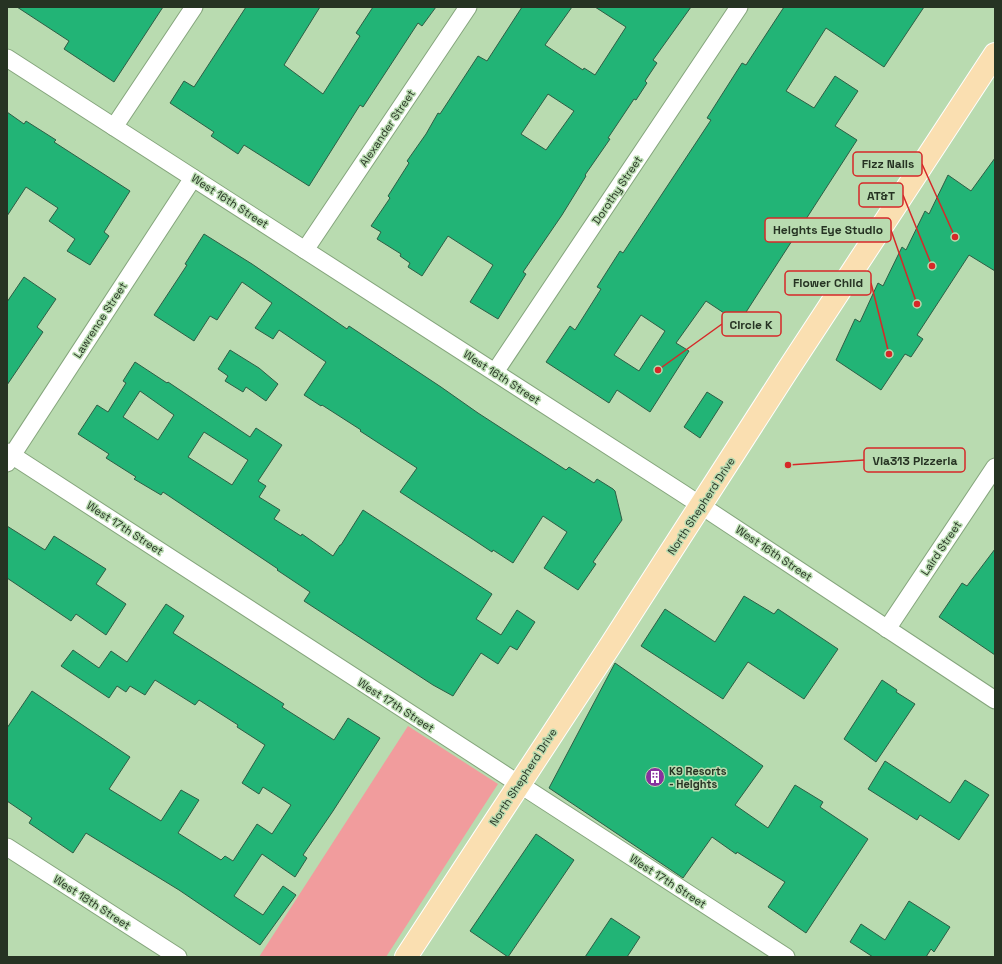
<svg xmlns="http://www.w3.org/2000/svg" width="1002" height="964" font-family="'Space Grotesk',sans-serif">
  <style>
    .green { fill: #f19c9d }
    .building { fill: #22b476; stroke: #2e5e45; fill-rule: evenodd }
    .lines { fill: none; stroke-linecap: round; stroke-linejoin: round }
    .street-casing { stroke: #85a57c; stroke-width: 19 }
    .primary-casing { stroke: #fff; stroke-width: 24 }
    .street { stroke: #fff; stroke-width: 17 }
    .primary { stroke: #fadfb1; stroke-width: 22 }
    .labels { text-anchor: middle; stroke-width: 3; stroke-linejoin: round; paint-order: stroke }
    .street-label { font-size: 11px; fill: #263323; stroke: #b9dbb0 }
    .poi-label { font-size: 11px; font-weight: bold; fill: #263323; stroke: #b9dbb0; text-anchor: start }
    .leader { fill: none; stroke: #d62828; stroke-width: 1.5 }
    .callout-dot { fill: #d62828; stroke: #b9dbb0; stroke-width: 1.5 }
    .callout { fill: #b9dbb0; stroke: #d62828; stroke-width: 1.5 }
    .callout-label { font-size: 12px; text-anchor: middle; font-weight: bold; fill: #263323 }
  </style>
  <rect width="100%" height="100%" fill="#b9dbb0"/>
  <polygon class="green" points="408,726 498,784 386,957 259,957"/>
  <g class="building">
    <polygon points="17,7 163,7 114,82 64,49 69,41"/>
    <polygon points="246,7 320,7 284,65 323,94 360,36 356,33 373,7 436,7 422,26 418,23 363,107 360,105 309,186 244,145 238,154 211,136 214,132 170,103 184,81 194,87"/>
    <path d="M522,7H572L545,45L583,70L584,68L595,75L626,27L595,7H691L653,60L657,63L645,81L647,83L636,100L634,99L608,138L610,139L585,175L586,176L562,215L523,272L526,274L498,319L470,302L493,265L448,236L422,276L408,267L410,263L400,256L401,254L377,239L381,232L371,226L390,198L388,196L409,163L407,161L426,134L438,113L440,114L478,56L487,61ZM548,94L574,111L546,150L521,134Z"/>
    <path d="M784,7H924L884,67L826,28L786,91L814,108L835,76L858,91L835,126L857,140L739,323L706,301L676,343L689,351L650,412L617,390L609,403L546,362L570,326L575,330L601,289L597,287L620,251L623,253L711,120L707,118L742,63L746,65ZM641,315L665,331L639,371L614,355Z"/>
    <polygon points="7,112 24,124 26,121 56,140 54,142 130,191 104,232 109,236 90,265 67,251 75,239 49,221 58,208 26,187 7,216"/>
    <polygon points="995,158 995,271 969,255 917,335 923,339 911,357 905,354 881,390 836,360 855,319 860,322 878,283 883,286 902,247 906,250 925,211 929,214 948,175 971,191"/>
    <polygon points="204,234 252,264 347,329 349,326 441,387 478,413 566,470 569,467 594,483 597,479 613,489 615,491 622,520 593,562 596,564 578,590 544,568 567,532 543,516 513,563 493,550 492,552 474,540 400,492 417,468 360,431 361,430 322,405 321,406 304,395 326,362 279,330 273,339 255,328 272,303 242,282 217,320 210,316 194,341 154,315 187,265 185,264"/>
    <polygon points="24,277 56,299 37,327 43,332 7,385 7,302"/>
    <polygon points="230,350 259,368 278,384 266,401 246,387 243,392 225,381 228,376 218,369"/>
    <path d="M135,362L167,383L168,382L250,437L256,428L282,445L258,481L266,486L259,497L280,510L274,519L301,536L302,534L333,556L340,545H341L363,510L492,594L476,619L501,635L517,610L535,622L517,650L510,646L498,664L481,653L453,696L433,685L304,601L310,592L277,570L278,569L163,492L161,495L134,479L136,477L106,458L109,454L78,434L97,405L108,412L126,383L123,381ZM140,391L174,415L158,440L123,417ZM204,432L248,460L232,485L188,457Z"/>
    <polygon points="707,392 723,402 700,438 684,427"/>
    <polygon points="7,526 45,550 54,536 106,569 96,584 126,604 106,635 76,614 71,621 7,578"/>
    <polygon points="995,549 995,655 939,617 962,583 967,586"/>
    <polygon points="744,596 774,614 778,609 838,649 804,699 748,662 723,699 641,646 665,609 715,642"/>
    <polygon points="166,604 184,616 173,633 284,704 282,707 334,740 348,718 380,738 333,811 303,855 307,858 295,877 262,854 234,896 263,915 283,886 296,895 260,945 179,890 86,833 73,853 29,823 32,818 7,801 7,728 32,691 130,757 109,789 161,821 181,790 199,800 178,833 221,860 225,856 233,861 257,824 272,834 291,805 263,787 259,794 242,783 265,745 237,727 238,725 199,700 195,705 155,680 145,695 130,686 126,692 117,686 109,698 61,666 73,650 99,668 111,651 127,662"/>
    <polygon points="615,663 763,766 735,805 768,828 795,785 823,802 820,807 868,839 806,933 768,907 785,882 737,852 736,854 712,837 683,878 549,788"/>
    <polygon points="882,680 897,690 896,692 915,704 876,762 844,739"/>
    <polygon points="885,761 950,803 965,780 989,795 959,840 920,815 917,820 868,789"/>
    <polygon points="536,834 574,860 508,957 470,931"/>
    <polygon points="909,901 950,927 934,952 931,949 926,957 873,957 850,942 861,924 885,940"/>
    <polygon points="611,918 640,937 627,957 585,957"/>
  </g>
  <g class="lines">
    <g class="street-casing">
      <g id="street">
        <polyline points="7,58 682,493 995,700"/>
        <polyline points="114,127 194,7"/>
        <polyline points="305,250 468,7"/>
        <polyline points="495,372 739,7"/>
        <polyline points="7,452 786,957"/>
        <polyline points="7,463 193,178"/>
        <polyline points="887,629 995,467"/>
        <polyline points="7,847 178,957"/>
      </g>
    </g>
    <g class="primary-casing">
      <polyline id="primary" points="406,957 610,646 787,371 995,54"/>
    </g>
    <use href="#street" class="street"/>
    <use href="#primary" class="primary"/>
  </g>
  <defs>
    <g id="building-disc" transform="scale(1)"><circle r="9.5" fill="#88319e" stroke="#b9dbb0"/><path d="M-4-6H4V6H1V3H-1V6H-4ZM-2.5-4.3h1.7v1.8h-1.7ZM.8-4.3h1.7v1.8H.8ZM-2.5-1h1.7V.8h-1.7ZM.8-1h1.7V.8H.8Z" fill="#fff"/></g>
  </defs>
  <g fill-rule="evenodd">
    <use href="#building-disc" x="655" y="777"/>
  </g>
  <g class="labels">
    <g class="street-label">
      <text transform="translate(387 128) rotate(-56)" y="4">Alexander Street</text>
      <text transform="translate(617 190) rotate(-56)" y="4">Dorothy Street</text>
      <text transform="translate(230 201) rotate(33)" y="4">West 16th Street</text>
      <text transform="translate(100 320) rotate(-57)" y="4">Lawrence Street</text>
      <text transform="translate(502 377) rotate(33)" y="4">West 16th Street</text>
      <text transform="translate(701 506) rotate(-57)" y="4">North Shepherd Drive</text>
      <text transform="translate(125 528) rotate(33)" y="4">West 17th Street</text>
      <text transform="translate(941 548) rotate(-56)" y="4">Laird Street</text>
      <text transform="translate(774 553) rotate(34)" y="4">West 16th Street</text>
      <text transform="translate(396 705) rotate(33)" y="4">West 17th Street</text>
      <text transform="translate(523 777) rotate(-57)" y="4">North Shepherd Drive</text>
      <text transform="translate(668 881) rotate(33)" y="4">West 17th Street</text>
      <text transform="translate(92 902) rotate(33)" y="4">West 18th Street</text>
    </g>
    <g class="poi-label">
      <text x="669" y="775">K9 Resorts<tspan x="669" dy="13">- Heights</tspan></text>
    </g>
  </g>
  <path class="leader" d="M955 237L922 164M932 266L903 195M917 304L891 230M889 354L871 283M658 370L722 324M788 465L864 460"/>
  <g class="callout-dot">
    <circle cx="955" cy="237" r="4"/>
    <circle cx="932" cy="266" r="4"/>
    <circle cx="917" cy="304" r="4"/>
    <circle cx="889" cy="354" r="4"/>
    <circle cx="658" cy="370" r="4"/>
    <circle cx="788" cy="465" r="4"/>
  </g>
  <g class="callout">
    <rect x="853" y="152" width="69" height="24" rx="4"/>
    <rect x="859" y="183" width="44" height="24" rx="4"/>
    <rect x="765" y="218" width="126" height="24" rx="4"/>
    <rect x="785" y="271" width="86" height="24" rx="4"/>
    <rect x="722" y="312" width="59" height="24" rx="4"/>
    <rect x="864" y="448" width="101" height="24" rx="4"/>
  </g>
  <g class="callout-label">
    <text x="888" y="168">Fizz Nails</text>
    <text x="881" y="200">AT&amp;T</text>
    <text x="828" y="234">Heights Eye Studio</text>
    <text x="828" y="287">Flower Child</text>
    <text x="751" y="329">Circle K</text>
    <text x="915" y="465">Via313 Pizzeria</text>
  </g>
  <rect width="1002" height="964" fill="none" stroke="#263323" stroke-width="16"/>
</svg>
